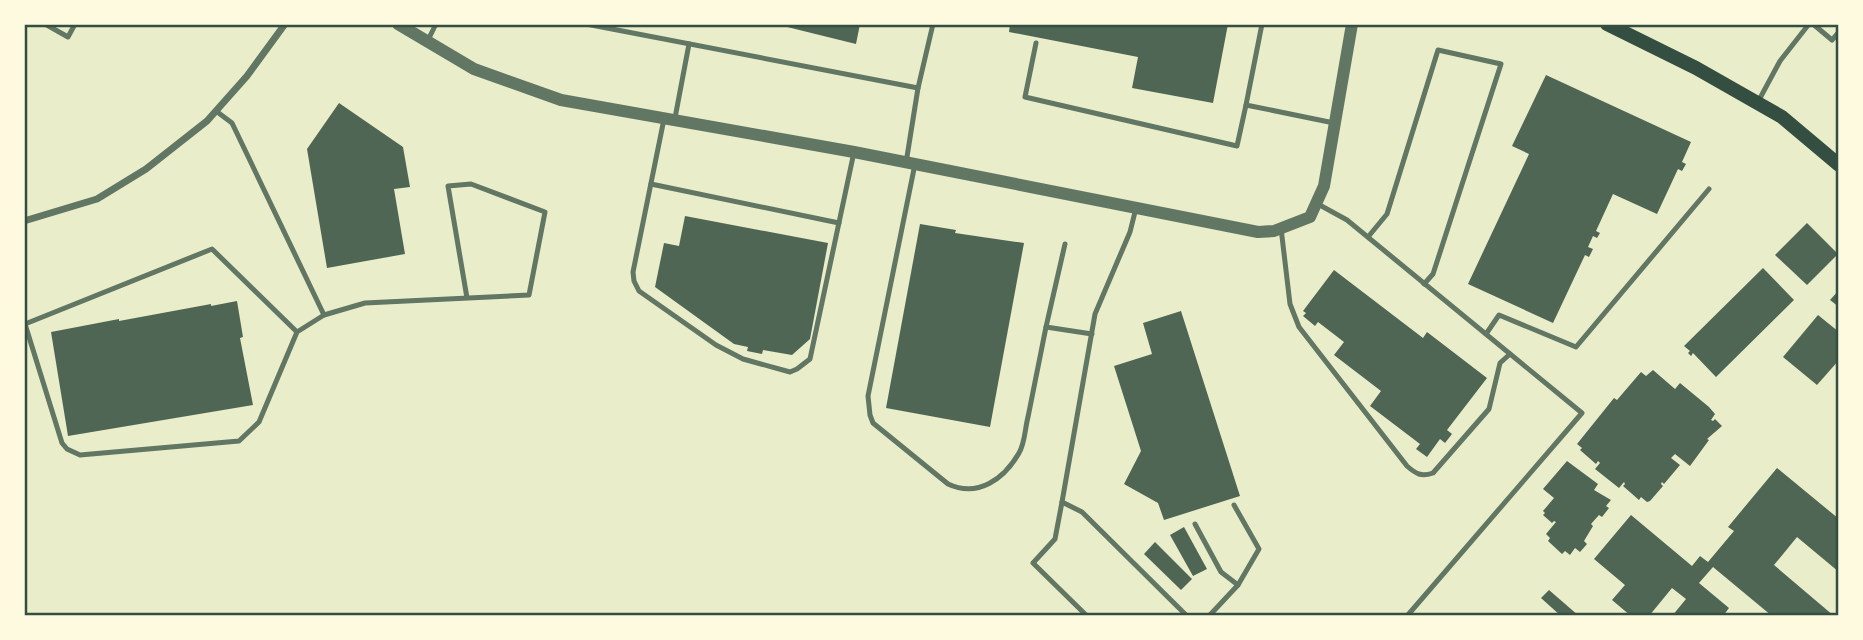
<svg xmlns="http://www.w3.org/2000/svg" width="1863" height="640" font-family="'Roboto Condensed',sans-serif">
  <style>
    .building { fill: #4f6655 }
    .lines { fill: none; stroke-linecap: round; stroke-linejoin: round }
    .service { stroke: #617663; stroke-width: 5 }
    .minor { stroke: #617663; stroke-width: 7 }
    .tertiary { stroke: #617663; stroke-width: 12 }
    .secondary { stroke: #344e41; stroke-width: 14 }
    .neatline { fill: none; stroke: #344e41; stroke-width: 2.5 }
  </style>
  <rect width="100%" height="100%" fill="#e9edc9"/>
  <g class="building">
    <polygon points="775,24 860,24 856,44"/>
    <polygon points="1010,24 1228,24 1213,103 1132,88 1138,57 1009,32"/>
    <polygon points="1546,75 1691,142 1682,162 1686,164 1682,171 1678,169 1657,214 1613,194 1596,231 1600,233 1597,238 1593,236 1588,247 1593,249 1589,257 1585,255 1553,323 1468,284 1529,154 1512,146"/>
    <polygon points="339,103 403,147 410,187 394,189 405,254 327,268 307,149"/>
    <polygon points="685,216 828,243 810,339 792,355 763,350 762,354 747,351 748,347 734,344 655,287 664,243 679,246"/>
    <polygon points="1807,223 1838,254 1807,285 1775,255"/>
    <polygon points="920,224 956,230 955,233 1024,243 990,427 886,408"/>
    <polygon points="1763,268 1794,300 1716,377 1693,353 1691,356 1688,353 1690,351 1684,346"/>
    <polygon points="1334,270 1423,338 1427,332 1487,378 1447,430 1452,434 1445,443 1440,439 1427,457 1416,449 1420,444 1370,406 1381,391 1334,355 1344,342 1318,322 1315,326 1303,316 1306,313 1303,311"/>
    <polygon points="1839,290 1839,307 1830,300"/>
    <polygon points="237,301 243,337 240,338 253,405 68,436 51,332 119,319 119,321 211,304 211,306"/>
    <polygon points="1181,311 1240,496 1164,520 1158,503 1124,484 1141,451 1114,366 1152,354 1143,323"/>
    <polygon points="1818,315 1839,332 1839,360 1817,385 1783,357"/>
    <polygon points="1653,370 1675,389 1680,383 1709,407 1715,414 1711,420 1713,421 1715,419 1722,426 1707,439 1709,440 1690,466 1675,454 1671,458 1680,465 1664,484 1662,482 1661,484 1663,486 1650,501 1647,502 1641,497 1639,500 1623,486 1625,484 1624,482 1619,488 1595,469 1600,463 1598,461 1596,464 1580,450 1582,448 1577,444 1614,398 1617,400 1641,372 1646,376"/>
    <polygon points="1567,461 1598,484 1594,490 1611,500 1606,506 1609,508 1602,517 1599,515 1591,524 1593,526 1584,541 1587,544 1580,552 1575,548 1570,555 1565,551 1562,554 1548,541 1550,538 1546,534 1556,522 1554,521 1552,523 1543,515 1545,513 1543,511 1554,498 1543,489"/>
    <polygon points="1777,468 1839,519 1839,572 1797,537 1774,565 1834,616 1772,616 1713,567 1699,583 1729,608 1723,616 1672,616 1686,599 1672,588 1649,616 1631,616 1612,600 1625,585 1594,559 1631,515 1692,566 1700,556 1708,562 1734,531 1728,527"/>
    <polygon points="1184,527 1207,569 1193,576 1170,535"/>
    <polygon points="1155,542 1192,579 1181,590 1144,554"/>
    <polygon points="1549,590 1579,616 1561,616 1541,598"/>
  </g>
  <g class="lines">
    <g class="service">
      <polyline points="45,24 68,37 75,24"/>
      <polyline points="586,24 918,88"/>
      <polyline points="1262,24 1246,105 1334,123"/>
      <polyline points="1813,24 1832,40 1839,32"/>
      <polyline points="427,42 436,24"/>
      <polyline points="1036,43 1025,97 1237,146 1246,105"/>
      <polyline points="1759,100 1780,61 1809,24"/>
      <polyline points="216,111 232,123 324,315 297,332 212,249 25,324 62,443 67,449 80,455 239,441 259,422 297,332"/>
      <polyline points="675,118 689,44"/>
      <polyline points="664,119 633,272 634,281 639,291 716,345 743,359 790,372 797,369 810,359 854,152"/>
      <polyline points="906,163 918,88 933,24"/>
      <path d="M915,164L868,396L870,415L873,423L948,484C978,498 1004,479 1019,453C1025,443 1025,428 1028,417C1034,387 1040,357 1046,327"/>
      <polyline points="651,184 839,223"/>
      <polyline points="1316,203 1347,220 1582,413 1407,616"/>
      <polyline points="1136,208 1130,232 1095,314 1062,502 1082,512 1187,616"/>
      <path d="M1281,228L1290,304L1299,327L1407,466C1416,474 1421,477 1433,473L1489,409L1500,363L1510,354"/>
      <polyline points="1368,237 1387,214 1438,50 1501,64 1433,274 1424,284"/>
      <polyline points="1065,244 1046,327 1092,334"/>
      <polyline points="324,315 365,303 529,295 545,212 471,184 448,186 467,298"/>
      <polyline points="1486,334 1499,315 1576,347 1709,189"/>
      <polyline points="1062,502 1055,539 1033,563 1087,616"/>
      <polyline points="1195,524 1221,572 1238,585"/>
      <polyline points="1209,616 1238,585 1259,549 1234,505"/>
    </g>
    <polyline class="minor" points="24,221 97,199 146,169 207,121 247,76 285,24"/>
    <polyline class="tertiary" points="398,24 474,69 561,100 854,152 1258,232 1274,231 1310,217 1324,186 1352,24"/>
    <polyline class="secondary" points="1607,24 1696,68 1782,117 1839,165"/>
  </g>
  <rect width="1863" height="640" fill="none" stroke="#fefae0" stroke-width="52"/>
  <rect x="26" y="26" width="1811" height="588" class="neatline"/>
</svg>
